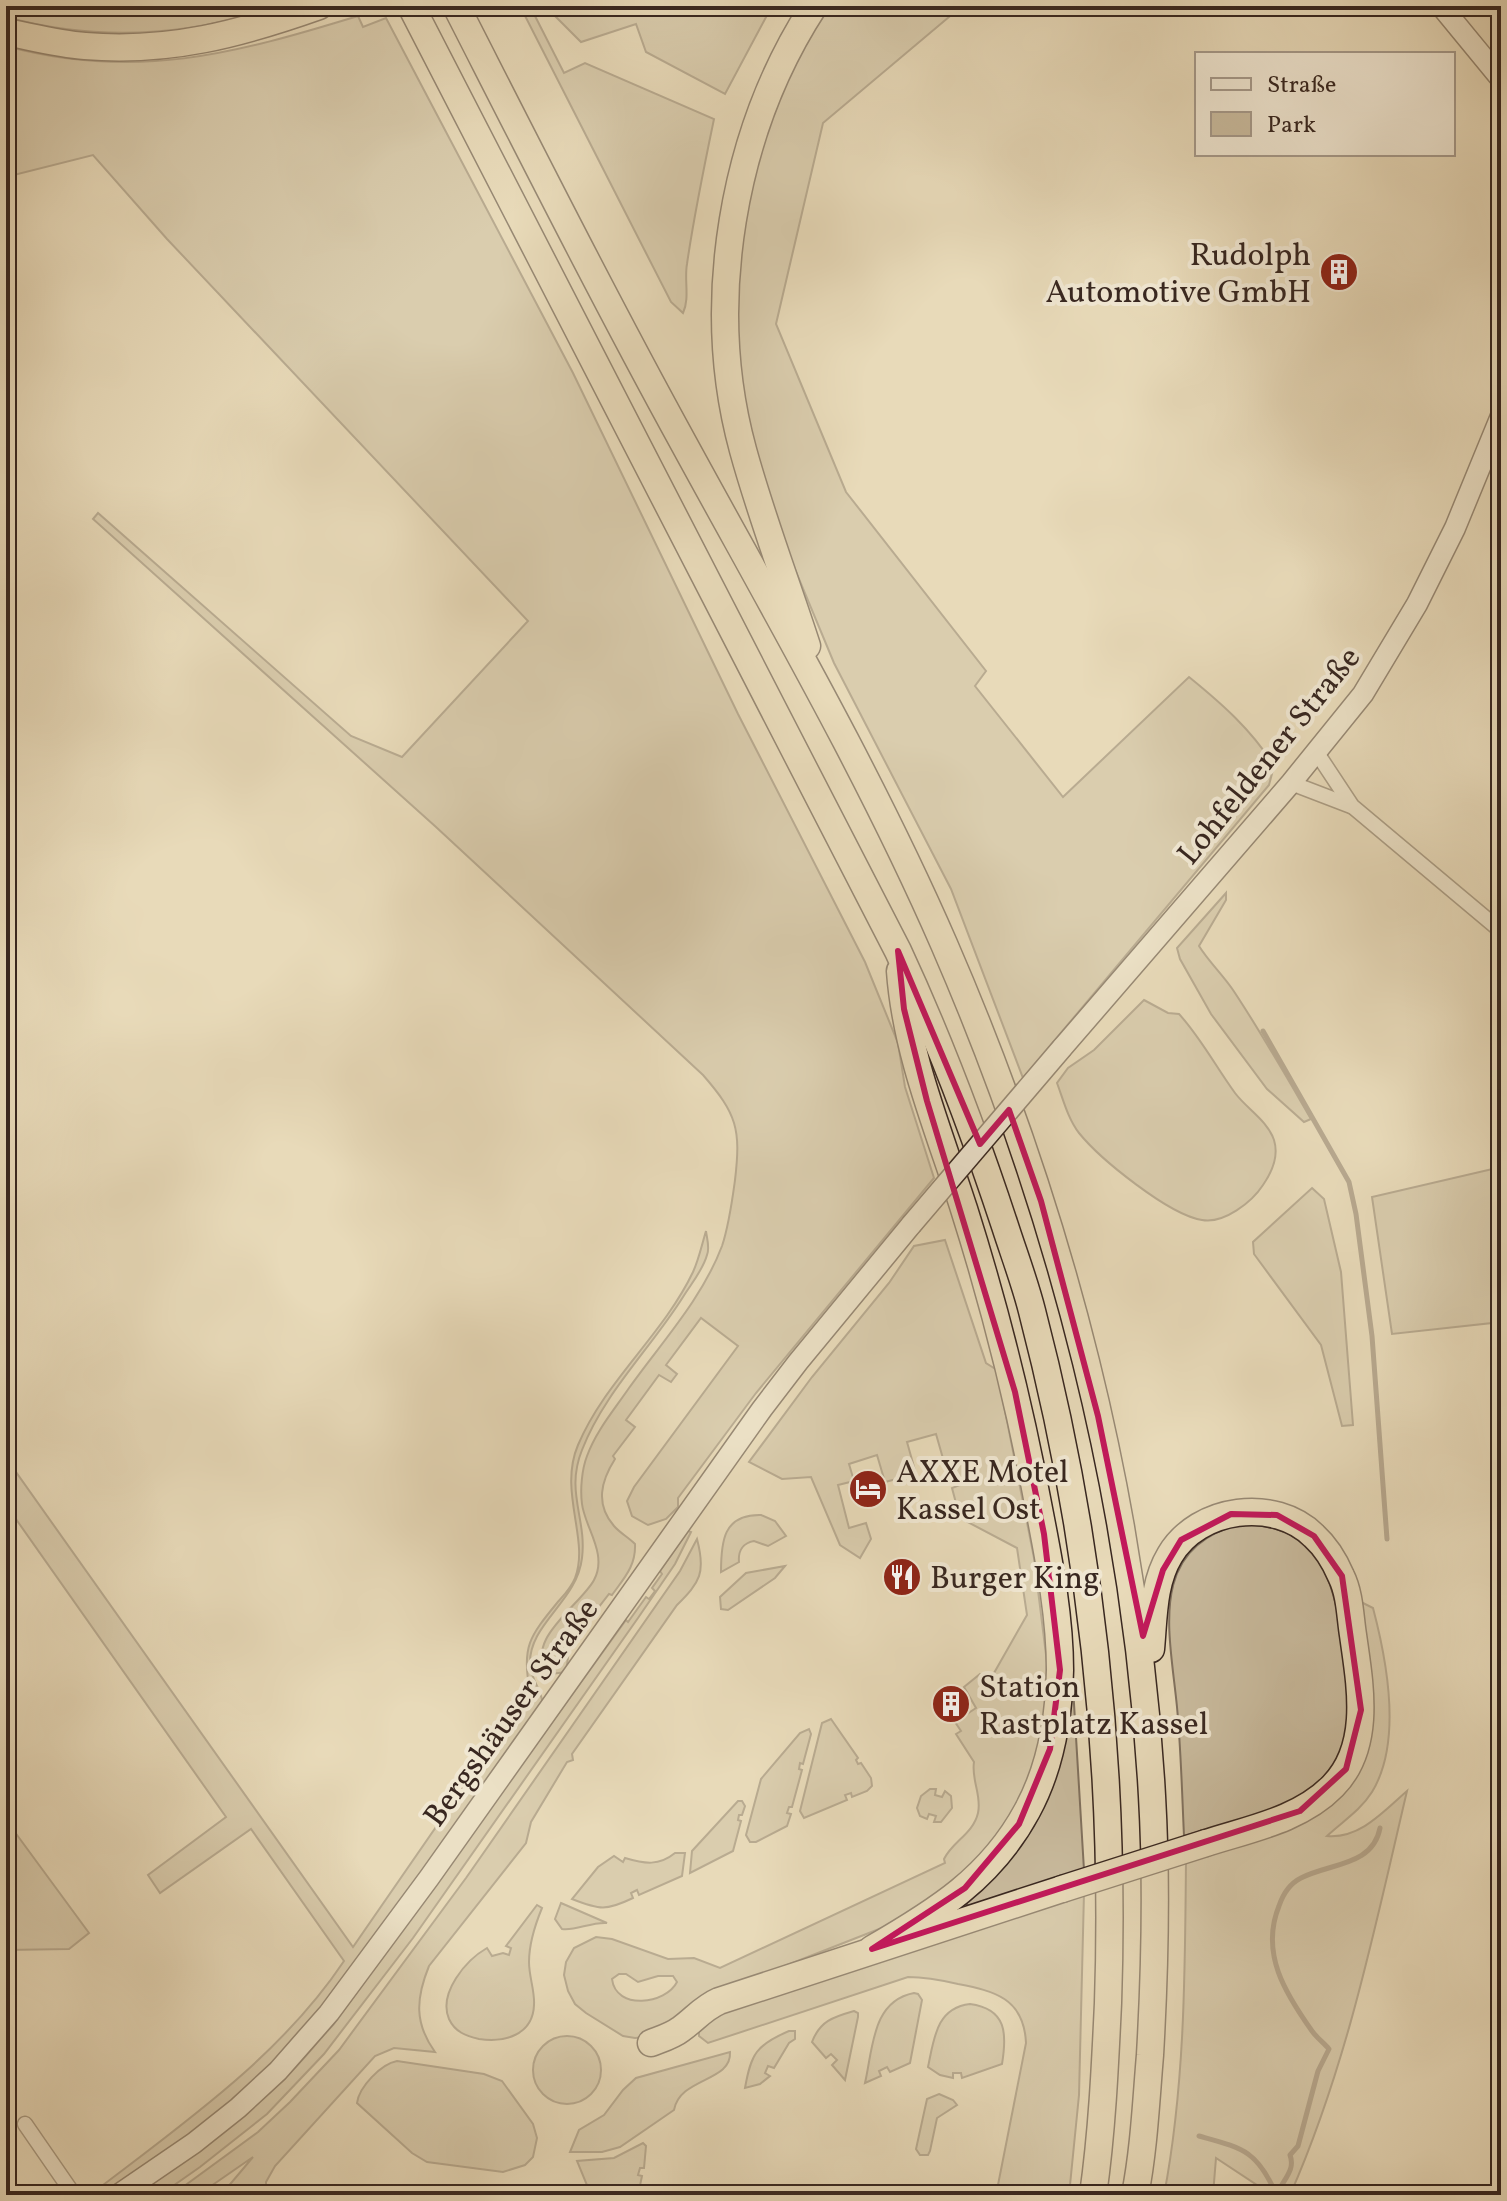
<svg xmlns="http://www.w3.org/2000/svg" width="1507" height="2201" font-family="Vollkorn,serif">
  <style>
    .green { fill: #cabc9f; stroke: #817260; stroke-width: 2; fill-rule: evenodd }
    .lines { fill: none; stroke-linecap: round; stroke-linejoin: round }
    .stream { stroke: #7e6e5d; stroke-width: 5 }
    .street-casing { stroke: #645446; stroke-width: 17 }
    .secondary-casing { stroke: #382720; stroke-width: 23 }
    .highway-casing { stroke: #382720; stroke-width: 29 }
    .street { stroke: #f0e7d2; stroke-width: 14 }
    .secondary { stroke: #f0e7d2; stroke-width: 20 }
    .highway { stroke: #e8dab9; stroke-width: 26 }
    .secondary-bridge-casing { stroke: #382720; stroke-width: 23; stroke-linecap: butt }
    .highway-bridge-casing { stroke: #382720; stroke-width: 29; stroke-linecap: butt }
    .secondary-bridge { stroke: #f0e7d2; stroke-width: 20 }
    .highway-bridge { stroke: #e8dab9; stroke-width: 26 }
    .marked { fill: none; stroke: #c2185b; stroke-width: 6; stroke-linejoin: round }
    .labels { text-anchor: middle; stroke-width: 8; stroke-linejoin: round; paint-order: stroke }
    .poi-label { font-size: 32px; fill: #382720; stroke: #f0e7d2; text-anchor: start }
    .street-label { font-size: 32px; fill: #382720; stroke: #f0e7d2 }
  </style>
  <rect width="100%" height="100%" fill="#e8dab9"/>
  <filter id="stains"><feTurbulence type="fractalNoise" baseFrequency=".0025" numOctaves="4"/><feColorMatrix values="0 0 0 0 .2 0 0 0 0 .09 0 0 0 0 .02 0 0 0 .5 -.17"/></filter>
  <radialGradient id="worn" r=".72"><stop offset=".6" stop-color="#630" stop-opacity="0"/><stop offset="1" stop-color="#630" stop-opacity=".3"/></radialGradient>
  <g class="green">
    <path d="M6,6L170,9L277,6C187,37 98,42 6,17Z"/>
    <path d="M520,6H772L725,94L646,52L636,24L581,42L548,9L534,14L564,73L585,63L714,119C704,167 694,215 687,264C684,280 690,298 683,313L671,302Z"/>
    <path d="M830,6H962L823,123L776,324L846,492L986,671L975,686L1063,797L1189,677C1221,703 1252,730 1274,766L1269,785L1023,1078L951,889L834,663L762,490L736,366L733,286L751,158L795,59Z"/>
    <path d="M358,16L363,27L386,18L573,373L738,714L865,962L898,1043L905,1087L934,1178L756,1393L678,1498V1507L666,1519L648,1525L632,1516L627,1501L634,1487L738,1346L701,1318L666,1365L677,1374L671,1382L659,1375L626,1420L635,1427L613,1456L615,1459C601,1481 595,1504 614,1526C620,1533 628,1537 635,1544C636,1566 624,1578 612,1595L609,1594L591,1617L587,1614L580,1623L585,1627L569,1650L566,1672L551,1674C519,1643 581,1605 594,1580C608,1554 585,1528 582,1504C580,1489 582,1469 587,1456C596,1431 614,1410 629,1388C661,1343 702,1299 722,1246C729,1225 732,1202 735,1180C741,1129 737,1114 703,1075L436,827L93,519L98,513L351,736L402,757L528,621L167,239L93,155L6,177V46C135,81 234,54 358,16Z"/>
    <path d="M1226,893V900L1199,946C1209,962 1223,975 1233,990C1261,1032 1286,1076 1311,1119L1304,1122L1267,1089L1211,1014L1180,959L1177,948Z"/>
    <path d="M1144,1000L1168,1013L1179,1014C1201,1038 1216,1067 1235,1093C1247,1109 1267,1120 1274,1140C1279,1156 1272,1172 1263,1185C1252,1202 1224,1224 1202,1220C1169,1215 1100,1159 1079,1133C1068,1119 1063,1099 1057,1083L1068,1068L1094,1050Z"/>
    <polygon points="1501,1167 1501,1322 1392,1334 1372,1197"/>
    <polygon points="1312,1188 1324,1199 1341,1272 1353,1425 1342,1426 1321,1345 1254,1254 1253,1242"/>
    <path d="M706,1231C707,1239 710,1248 707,1255C703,1270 691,1284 683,1297C651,1348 604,1393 582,1450C565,1492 587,1519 582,1558C577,1602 528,1624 530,1665C531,1679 542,1691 543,1705L416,1884L284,2055L199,2130L107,2195H90C181,2125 280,2057 344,1961L251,1829L160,1893L148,1875L226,1817L6,1505V1458L353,1947L530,1691C521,1647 530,1636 557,1603C564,1595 571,1588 575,1578C590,1540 558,1492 578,1445C605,1381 663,1335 693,1272C699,1259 702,1244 706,1231Z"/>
    <path d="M945,1240L986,1363L997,1370L1034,1558L1047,1663L1045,1723L1023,1797L979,1863L897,1922L726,1989L655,2036L635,2038L623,2036L586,2013L575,2004L568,1991L564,1975L566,1962L574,1948L596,1937L612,1939L668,1959L694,1958L720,1968L945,1863L944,1859C953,1841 973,1834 978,1813C982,1795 971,1780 974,1762L956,1734L961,1731L955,1722L976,1708L964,1687L980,1674L990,1680L1027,1615L1017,1548L960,1518L952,1488L960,1485L957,1474L948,1476L936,1434L907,1442L916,1474L885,1482L877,1455L849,1464L854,1481L838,1485L849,1528L866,1523L871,1539L860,1558L840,1545L811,1477L782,1479L749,1462L812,1377L889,1283L914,1246ZM619,1974H626L638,1982L658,1976H673L677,1982C666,2004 616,2011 612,1979Z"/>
    <path d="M761,1515L775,1521L786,1536L768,1546L754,1541C743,1543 738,1551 739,1562L721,1572C721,1542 723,1514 761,1515Z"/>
    <path d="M1242,1524C1269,1525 1294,1531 1313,1552C1340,1582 1353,1690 1347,1729C1344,1745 1338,1761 1327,1773C1294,1813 1231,1822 1184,1836C1182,1793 1181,1750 1177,1707C1170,1634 1146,1546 1242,1524Z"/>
    <path d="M688,1531L691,1532L675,1564L638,1618L413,1938L324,2054L267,2114L200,2167L160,2195H135C188,2160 237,2124 283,2080C301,2063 316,2043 333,2025L626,1620L628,1622L646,1597L649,1599L655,1591L652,1588L662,1574L660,1571Z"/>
    <path d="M697,1539C706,1573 700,1582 677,1605L572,1754L573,1760L567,1762L531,1822L526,1843L429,1966C416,1998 414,2023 435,2052L394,2048L375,2056L275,2166L266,2182V2195H221L253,2157L198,2195H172L258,2132L290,2102L339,2050L466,1878L680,1571Z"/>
    <polygon points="785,1566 775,1578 728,1610 721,1609 720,1597 746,1573"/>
    <path d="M1359,1601L1373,1608C1387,1661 1402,1743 1372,1792C1360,1811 1343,1821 1327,1836C1360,1839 1384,1811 1407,1791C1375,1927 1347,2066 1290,2195H1272L1216,2158L1213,2195H1164C1185,2085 1185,1972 1186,1860L1341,1792Z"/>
    <polygon points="1073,1687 1084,1870 968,1906 965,1901 994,1873 1067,1688"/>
    <polygon points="831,1719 858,1758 856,1760 858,1764 861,1763 871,1778 872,1786 867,1791 852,1797 851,1793 845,1795 847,1800 804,1818 800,1811 822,1723"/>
    <polygon points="809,1729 811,1734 803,1764 800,1763 799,1769 802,1770 792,1807 789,1807 787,1813 791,1814 787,1826 756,1842 750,1842 746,1835 761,1779 800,1733"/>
    <polygon points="930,1789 936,1789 935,1795 942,1797 945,1791 951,1796 952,1808 941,1822 934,1822 936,1816 929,1814 927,1819 920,1816 917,1808 921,1796"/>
    <polygon points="738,1801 742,1801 745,1806 742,1815 739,1815 738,1820 741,1821 733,1851 690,1873 692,1851"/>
    <polygon points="6,1820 89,1933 69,1949 6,1950"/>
    <path d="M675,1853H685L682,1876L639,1895L637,1890L631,1893L633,1898C606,1911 600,1910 572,1899L598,1867L614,1856L623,1862L625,1858C645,1864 659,1866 675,1853Z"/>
    <path d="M1084,1893L1079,2095L1069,2195H996L1026,2043C1024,1998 994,1991 958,1984C941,1980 925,1977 908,1977L708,2043L699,2036V2030L710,2013Z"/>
    <path d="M561,1903L607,1923C590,1922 576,1931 562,1929L555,1919Z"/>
    <path d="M537,1905L542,1908C535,1925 529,1943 529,1962C529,1977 535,1991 534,2005C533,2035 504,2043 479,2039C466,2036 455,2032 449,2019C438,1993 466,1960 487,1948L492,1956L503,1953L509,1955L511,1948L506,1946Z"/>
    <path d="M914,1993L918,1994L922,2000L910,2063L890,2072L887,2067L879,2071L881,2076L865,2083C873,2048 872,2001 914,1993Z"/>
    <path d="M970,2004C1007,2009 1007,2034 1002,2064L962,2078L961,2073H953V2078L940,2075L928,2067C934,2039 936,2008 970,2004Z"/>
    <path d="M854,2011L858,2013V2017L845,2080L832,2065L837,2060L831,2054L826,2058L812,2042C820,2021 833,2017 854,2011Z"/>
    <path d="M789,2031H795V2039L789,2043L774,2068L768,2066L765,2073L770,2076L760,2084L745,2088C751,2054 756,2045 789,2031Z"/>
    <circle cx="567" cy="2070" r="34"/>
    <path d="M730,2052C732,2082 680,2077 674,2110L620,2147L602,2152H570L579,2130L604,2115L623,2090L636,2078Z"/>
    <path d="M397,2061L484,2074L502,2081L533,2124L537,2138L533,2157L525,2165L503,2172L427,2162L412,2153L357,2103C359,2087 381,2064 397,2061Z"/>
    <polygon points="939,2094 953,2100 957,2105 937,2118 930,2151 928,2155 920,2155 916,2149 927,2099"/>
    <polygon points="643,2143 646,2146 644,2168 640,2168 638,2175 642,2176 638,2195 591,2195 577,2161 614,2158"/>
  </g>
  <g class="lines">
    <g class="stream">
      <polyline points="1263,1031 1349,1182 1356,1214 1372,1336 1387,1539"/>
      <path d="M1199,2136C1242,2148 1257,2150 1276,2194"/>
      <path d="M1277,2195C1282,2180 1296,2171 1290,2155L1298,2146L1318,2071L1329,2049C1324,2043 1317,2038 1312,2031C1285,1993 1260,1953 1279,1906C1283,1894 1289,1884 1301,1878C1330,1863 1373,1866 1380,1828"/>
    </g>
    <g class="street-casing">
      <g id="street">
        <polyline points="1317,753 1352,806 1501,931"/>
        <polyline points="1291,783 1351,806"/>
        <polyline points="25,2124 74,2195"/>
      </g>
    </g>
    <g class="secondary-casing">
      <g id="secondary">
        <polyline points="1441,6 1501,79"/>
        <polyline points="1062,1048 1291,783 1363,694 1417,604 1455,528 1501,416"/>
        <polyline points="118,2195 194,2143 238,2108 278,2071 329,2013 429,1878 762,1409 798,1362 911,1225"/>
      </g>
    </g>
    <g class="highway-casing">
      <g id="highway">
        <path d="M411,6L898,951C940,1041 974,1132 1005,1226C1014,1254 1025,1283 1032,1311C1091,1537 1116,1771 1108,2003C1105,2067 1102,2132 1093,2195"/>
        <path d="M456,6C531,153 605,300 684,444C774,609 869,772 944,944C1061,1213 1136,1504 1152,1796C1157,1882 1155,1969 1150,2055C1146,2102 1144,2149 1135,2195"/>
        <path d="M6,32C32,37 58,44 85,46C169,53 240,34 319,6"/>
        <path d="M807,646C786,581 761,516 743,450C703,304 732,132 814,6"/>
        <path d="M1151,1649C1154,1617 1153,1583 1170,1555C1198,1507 1275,1497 1314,1536C1325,1546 1335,1562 1341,1576C1350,1594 1350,1616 1353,1635C1360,1685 1372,1746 1333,1786C1300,1820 1249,1829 1206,1843"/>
        <path d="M872,1949C936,1912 991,1878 1027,1811C1050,1769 1059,1718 1060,1670C1060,1619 1050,1565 1040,1514C1021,1411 996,1310 964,1209C939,1131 906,1054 900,971"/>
        <path d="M651,2043C661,2039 672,2036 681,2029C695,2019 703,2008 719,2001L1062,1889"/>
      </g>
    </g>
    <use href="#street" class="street"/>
    <use href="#secondary" class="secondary"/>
    <use href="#highway" class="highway"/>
    <g class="secondary-bridge-casing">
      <polyline id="secondary-bridge" points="911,1225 1062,1048"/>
    </g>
    <g class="highway-bridge-casing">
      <polyline id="highway-bridge" points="1062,1889 1206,1843"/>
    </g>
    <use href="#secondary-bridge" class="secondary-bridge"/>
    <use href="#highway-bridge" class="highway-bridge"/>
  </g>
  <path d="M0 0H1507V2201H0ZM898,951L980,1144L1009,1110L1041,1201L1098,1416L1143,1636L1163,1570L1181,1540L1231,1514L1277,1515L1314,1536L1342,1576L1361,1710L1346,1769L1300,1811L872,1949L965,1888L1019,1824L1050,1749L1060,1670L1044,1534L1015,1392L927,1101L904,1009Z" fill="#e8dab9" fill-opacity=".55" fill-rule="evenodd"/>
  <path class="marked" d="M898,951L980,1144L1009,1110L1041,1201L1098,1416L1143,1636L1163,1570L1181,1540L1231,1514L1277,1515L1314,1536L1342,1576L1361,1710L1346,1769L1300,1811L872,1949L965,1888L1019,1824L1050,1749L1060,1670L1044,1534L1015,1392L927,1101L904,1009Z"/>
  <defs>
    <g id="building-disc" transform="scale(2)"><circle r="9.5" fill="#8f2418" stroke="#f0e7d2"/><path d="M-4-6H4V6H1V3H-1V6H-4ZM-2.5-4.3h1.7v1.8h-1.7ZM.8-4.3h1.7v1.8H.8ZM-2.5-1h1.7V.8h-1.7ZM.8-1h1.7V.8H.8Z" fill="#fff"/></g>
    <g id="hotel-disc" transform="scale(2)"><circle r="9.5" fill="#8f2418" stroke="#f0e7d2"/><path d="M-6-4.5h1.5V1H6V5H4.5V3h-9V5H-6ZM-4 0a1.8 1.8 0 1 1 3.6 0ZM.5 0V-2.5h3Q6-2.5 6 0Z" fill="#fff"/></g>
    <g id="restaurant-disc" transform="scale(2)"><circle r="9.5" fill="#8f2418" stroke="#f0e7d2"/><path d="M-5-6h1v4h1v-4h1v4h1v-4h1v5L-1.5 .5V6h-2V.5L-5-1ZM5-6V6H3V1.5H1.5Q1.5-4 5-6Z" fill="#fff"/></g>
  </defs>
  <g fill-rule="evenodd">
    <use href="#building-disc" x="1339" y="272"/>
    <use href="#hotel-disc" x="868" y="1489"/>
    <use href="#restaurant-disc" x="902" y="1577"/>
    <use href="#building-disc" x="951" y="1704"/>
  </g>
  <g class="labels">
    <g class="poi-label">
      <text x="1311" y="265" text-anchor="end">Rudolph<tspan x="1311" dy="37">Automotive GmbH</tspan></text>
      <text x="896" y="1482">AXXE Motel<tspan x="896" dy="37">Kassel Ost</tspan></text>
      <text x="930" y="1588">Burger King</text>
      <text x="979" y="1697">Station<tspan x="979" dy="37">Rastplatz Kassel</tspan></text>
    </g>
    <g class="street-label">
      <text transform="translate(1268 755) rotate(-51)" y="11">Lohfeldener Straße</text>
      <text transform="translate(510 1712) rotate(-54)" y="11">Bergshäuser Straße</text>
    </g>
  </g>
  <rect width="1507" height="2201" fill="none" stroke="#e8dab9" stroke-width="32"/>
  <rect x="8" y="8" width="1491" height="2185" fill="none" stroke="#382720" stroke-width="4"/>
  <rect x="16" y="16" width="1475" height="2169" fill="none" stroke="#382720" stroke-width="2"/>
  <rect x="1195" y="52" width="260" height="104" fill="#f0e7d2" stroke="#a69a8b" stroke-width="2"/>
  <rect x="1211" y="78" width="40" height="12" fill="#f0e7d2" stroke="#a69a8b" stroke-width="2"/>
  <text x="1267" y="92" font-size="24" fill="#382720">Straße</text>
  <rect x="1211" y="112" width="40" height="24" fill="#cabc9f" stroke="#a69a8b" stroke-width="2"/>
  <text x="1267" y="132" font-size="24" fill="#382720">Park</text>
  <rect width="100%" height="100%" filter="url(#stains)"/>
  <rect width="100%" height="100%" fill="url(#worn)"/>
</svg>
